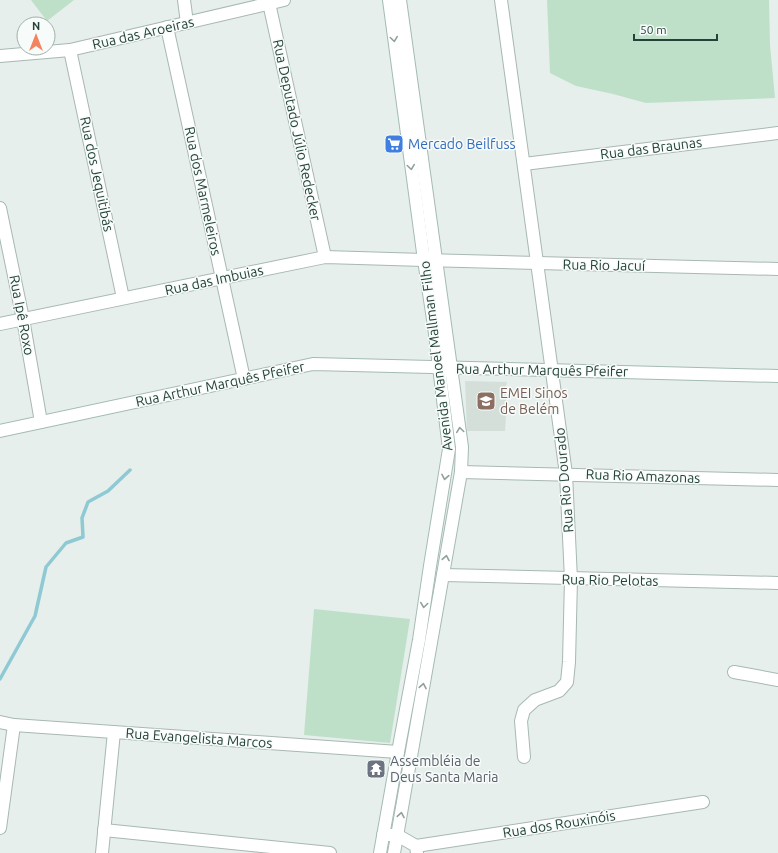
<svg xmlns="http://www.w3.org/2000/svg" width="778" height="853" font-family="Ubuntu,sans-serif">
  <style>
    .built { fill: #d4dfda }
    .green { fill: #bfe0c8 }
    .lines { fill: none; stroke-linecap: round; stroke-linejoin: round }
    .stream { stroke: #8ec9d4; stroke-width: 3.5 }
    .street-casing { stroke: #a8b8b2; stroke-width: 14 }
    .secondary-casing { stroke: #a4bbb3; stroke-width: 14 }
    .street { stroke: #fff; stroke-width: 12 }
    .secondary { stroke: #fff; stroke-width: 12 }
    .oneway { stroke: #92a09c }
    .labels { text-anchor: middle; stroke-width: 3; stroke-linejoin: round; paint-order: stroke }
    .street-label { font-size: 14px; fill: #24423a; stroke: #f7fbf9 }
    .shop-label { font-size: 14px; fill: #366cbe; stroke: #f7fbf9; text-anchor: start }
    .education-label { font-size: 14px; fill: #785e54; stroke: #f7fbf9; text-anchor: start }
    .worship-label { font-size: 14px; fill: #5b616d; stroke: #f7fbf9; text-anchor: start }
  </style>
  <rect width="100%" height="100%" fill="#e6efeb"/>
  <polygon class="built" points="465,381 507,382 506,386 506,415 505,431 467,431"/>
  <g class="green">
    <polygon points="31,0 74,0 47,21"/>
    <polygon points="547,0 769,0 770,45 775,98 646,103 613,94 576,86 550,73"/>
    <polygon points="314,609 410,619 390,743 304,735"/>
  </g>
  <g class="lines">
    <polyline class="stream" points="0,679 35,616 46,567 66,543 83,537 82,518 88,502 108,491 130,470"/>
    <g class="street-casing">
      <g id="street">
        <polyline points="184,0 187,23"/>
        <polyline points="501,0 566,474 571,579 569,662 567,682 559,691 535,700 524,710 521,721 524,757"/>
        <polyline points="269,3 325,257"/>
        <polyline points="167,27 244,379"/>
        <polyline points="70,50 123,298"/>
        <polyline points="0,56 70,50 284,0"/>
        <polyline points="524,164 778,133"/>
        <polyline points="0,208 23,319 41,422"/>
        <polyline points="0,324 325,257 424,260 778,269"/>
        <polyline points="461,472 778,480"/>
        <polyline points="443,575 778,583"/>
        <polyline points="734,672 778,680"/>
        <polyline points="0,722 14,725 398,752"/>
        <polyline points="0,828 14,725"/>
        <polyline points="104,830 330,853"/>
        <polyline points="383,835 397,835 416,846 417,853"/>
        <polyline points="416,846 703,802"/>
        <polyline points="102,853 114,732"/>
      </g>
    </g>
    <g class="secondary-casing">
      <g id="secondary">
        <polyline points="0,431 313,364 778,376"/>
        <polyline points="380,853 398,752 419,640 430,566 449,449 434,326 424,260 389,0"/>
        <polyline points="394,853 461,472 462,447 400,0"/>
      </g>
    </g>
    <use href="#street" class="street"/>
    <use href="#secondary" class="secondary"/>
  </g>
  <defs><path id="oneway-chevron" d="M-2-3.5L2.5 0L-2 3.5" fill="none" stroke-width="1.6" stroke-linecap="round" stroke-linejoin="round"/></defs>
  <g class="oneway">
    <use href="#oneway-chevron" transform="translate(394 39) rotate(82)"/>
    <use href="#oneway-chevron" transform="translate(411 167) rotate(82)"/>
    <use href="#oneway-chevron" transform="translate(460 430) rotate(-98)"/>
    <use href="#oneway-chevron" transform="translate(445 477) rotate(100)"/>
    <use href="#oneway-chevron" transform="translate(446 558) rotate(-80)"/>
    <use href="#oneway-chevron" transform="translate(424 605) rotate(98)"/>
    <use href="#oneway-chevron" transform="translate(423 686) rotate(-80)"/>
    <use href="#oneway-chevron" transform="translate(401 815) rotate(-80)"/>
  </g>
  <defs>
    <g id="supermarket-square" transform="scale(1)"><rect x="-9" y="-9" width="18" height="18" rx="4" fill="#3f7fe0" stroke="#f7fbf9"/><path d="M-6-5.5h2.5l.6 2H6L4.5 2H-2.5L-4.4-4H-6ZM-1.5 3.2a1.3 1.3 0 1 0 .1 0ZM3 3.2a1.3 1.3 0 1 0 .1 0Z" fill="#fff"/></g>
    <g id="school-square" transform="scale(1)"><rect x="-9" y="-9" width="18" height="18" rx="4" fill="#8d6e63" stroke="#f7fbf9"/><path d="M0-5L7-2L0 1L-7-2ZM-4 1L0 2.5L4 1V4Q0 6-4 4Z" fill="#fff"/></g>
    <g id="temple-square" transform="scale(1)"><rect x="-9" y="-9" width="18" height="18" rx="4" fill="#6b7280" stroke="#f7fbf9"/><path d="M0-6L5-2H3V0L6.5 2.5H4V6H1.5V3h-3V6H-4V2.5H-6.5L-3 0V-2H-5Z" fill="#fff"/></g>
  </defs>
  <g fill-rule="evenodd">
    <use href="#supermarket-square" x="394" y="144"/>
    <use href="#school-square" x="486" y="401"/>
    <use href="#temple-square" x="376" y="769"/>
  </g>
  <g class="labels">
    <g class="street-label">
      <text transform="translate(143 33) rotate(-13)" y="5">Rua das Aroeiras</text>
      <text transform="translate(297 130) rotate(78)" y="5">Rua Deputado Júlio Redecker</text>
      <text transform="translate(651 148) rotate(-7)" y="5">Rua das Braunas</text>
      <text transform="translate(97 174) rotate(78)" y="5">Rua dos Jequitibás</text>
      <text transform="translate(203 191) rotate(78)" y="5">Rua dos Marmeleiros</text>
      <text transform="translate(604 265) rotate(1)" y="5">Rua Rio Jacuí</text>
      <text transform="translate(214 280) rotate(-12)" y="5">Rua das Imbuias</text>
      <text transform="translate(22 315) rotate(79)" y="5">Rua Ipê Roxo</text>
      <text transform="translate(436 356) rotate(-97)" y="5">Avenida Manoel Mallman Filho</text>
      <text transform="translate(542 370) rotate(1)" y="5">Rua Arthur Marquês Pfeifer</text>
      <text transform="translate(220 384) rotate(-12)" y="5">Rua Arthur Marquês Pfeifer</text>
      <text transform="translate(643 476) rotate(2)" y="5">Rua Rio Amazonas</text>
      <text transform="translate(564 480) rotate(-95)" y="5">Rua Rio Dourado</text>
      <text transform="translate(610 580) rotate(1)" y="5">Rua Rio Pelotas</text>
      <text transform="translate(199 738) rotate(4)" y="5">Rua Evangelista Marcos</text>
      <text transform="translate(559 824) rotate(-9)" y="5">Rua dos Rouxinóis</text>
    </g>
    <g class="shop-label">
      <text x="408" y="149">Mercado Beilfuss</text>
    </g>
    <g class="education-label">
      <text x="500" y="398">EMEI Sinos<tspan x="500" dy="16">de Belém</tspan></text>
    </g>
    <g class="worship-label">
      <text x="390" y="766">Assembléia de<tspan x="390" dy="16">Deus Santa Maria</tspan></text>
    </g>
  </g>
  <g transform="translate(36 36)"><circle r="19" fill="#f7fbf9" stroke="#a3b1ad"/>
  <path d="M0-3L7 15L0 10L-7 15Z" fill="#f4845f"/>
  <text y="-6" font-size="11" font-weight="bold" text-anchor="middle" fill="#24423a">N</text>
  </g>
  <path d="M634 34v6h83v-6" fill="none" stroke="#24423a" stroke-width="2"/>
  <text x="640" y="34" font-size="12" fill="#24423a" stroke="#f7fbf9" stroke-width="3" paint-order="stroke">50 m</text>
</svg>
